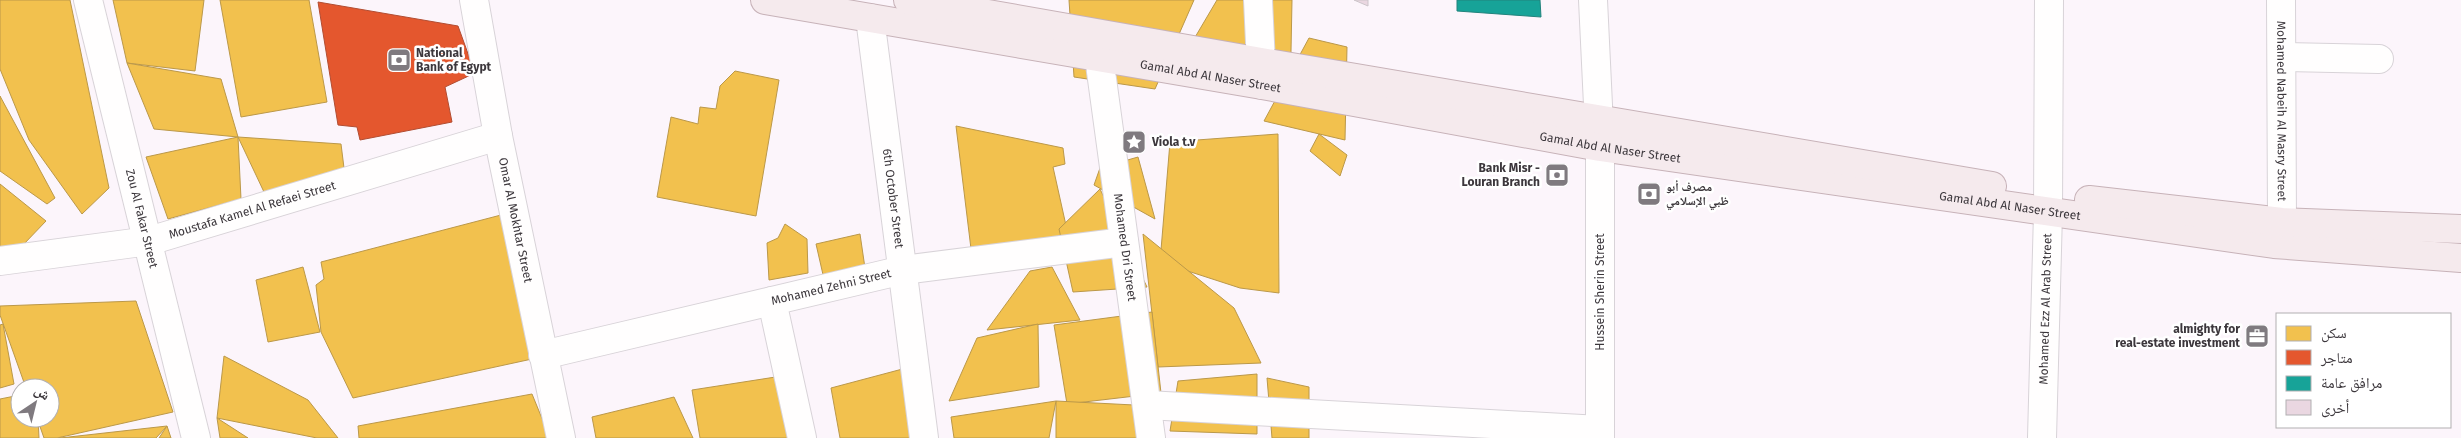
<svg xmlns="http://www.w3.org/2000/svg" width="2461" height="438" font-family="'Fira Sans','Noto Naskh Arabic',sans-serif">
  <style>
    .homes { fill: #f2c14e; stroke: #bb9849 }
    .shops { fill: #e4572e; stroke: #b24d32 }
    .public { fill: #17a398; stroke: #22837c }
    .building { fill: #ead7e1; stroke: #ccc5ca }
    .lines { fill: none; stroke-linecap: round; stroke-linejoin: round }
    .minor-casing { stroke: #d8d3d8; stroke-width: 30 }
    .major-casing { stroke: #c7b2b8; stroke-width: 30 }
    .minor { stroke: #fffefe; stroke-width: 28 }
    .major { stroke: #f5eaed; stroke-width: 28 }
    .labels { text-anchor: middle; stroke-width: 5; stroke-linejoin: round; paint-order: stroke }
    .poi-label { font-size: 12px; font-weight: bold; fill: #3c373c; stroke: #fff; text-anchor: start }
    .street-label { font-size: 12px; fill: #3c373c; stroke: #fff }
  </style>
  <rect width="100%" height="100%" fill="#fcf5fb"/>
  <g class="homes">
    <polygon points="0,0 70,0 109,188 82,214 29,140 0,69"/>
    <polygon points="113,0 204,0 195,71 127,63"/>
    <polygon points="220,0 309,0 327,102 241,117"/>
    <polygon points="1069,0 1194,0 1155,89 1074,77"/>
    <polygon points="1217,0 1292,0 1290,102 1194,39"/>
    <polygon points="1309,38 1347,47 1345,140 1264,121"/>
    <polygon points="127,63 221,79 238,137 154,129"/>
    <polygon points="735,71 779,80 756,216 657,197 671,117 698,124 700,107 716,109 720,86"/>
    <polygon points="0,96 55,198 47,204 0,171"/>
    <polygon points="956,126 1063,148 1065,164 1053,167 1069,239 972,257"/>
    <polygon points="1278,134 1279,293 1240,288 1160,262 1170,142"/>
    <polygon points="1319,134 1347,155 1340,176 1310,151"/>
    <polygon points="238,137 341,144 344,168 264,192"/>
    <polygon points="238,137 241,199 168,219 146,157"/>
    <polygon points="1138,157 1155,219 1094,185 1100,168"/>
    <polygon points="0,184 46,221 0,269"/>
    <polygon points="1100,189 1147,287 1073,292 1059,229"/>
    <polygon points="501,215 532,359 353,398 321,332 316,285 324,279 321,262"/>
    <polygon points="785,224 807,239 808,273 769,280 767,243 778,238"/>
    <polygon points="860,234 865,268 824,279 816,244"/>
    <polygon points="1143,234 1234,308 1261,363 1158,367"/>
    <polygon points="303,267 320,332 268,342 256,280"/>
    <polygon points="1052,267 1080,320 987,330 1030,271"/>
    <polygon points="136,301 173,412 57,438 44,438 37,418 50,418 50,388 26,388 0,315 0,306"/>
    <polygon points="1152,312 1161,393 1067,404 1054,325"/>
    <polygon points="3,324 14,384 0,388 0,325"/>
    <polygon points="1038,324 1039,387 949,401 977,338"/>
    <polygon points="224,356 308,400 338,438 317,438 217,418"/>
    <polygon points="910,367 919,438 840,438 831,388"/>
    <polygon points="1257,374 1257,434 1170,431 1178,381"/>
    <polygon points="782,376 794,438 700,438 692,390"/>
    <polygon points="1267,378 1309,387 1309,438 1272,438"/>
    <polygon points="532,394 550,438 359,438 358,426"/>
    <polygon points="20,395 20,418 38,418 39,438 0,438 0,399"/>
    <polygon points="674,397 693,438 596,438 592,417"/>
    <polygon points="1056,401 1134,405 1140,438 1056,438"/>
    <polygon points="1056,401 1049,438 954,438 951,417"/>
    <polygon points="217,418 248,438 220,438"/>
    <polygon points="167,426 156,438 60,438"/>
    <polygon points="167,426 171,438 159,438"/>
  </g>
  <polygon class="shops" points="318,2 458,26 475,73 445,87 452,122 360,140 357,127 338,125"/>
  <polygon class="public" points="1457,0 1540,0 1541,17 1457,11"/>
  <polygon class="building" points="1354,0 1368,0 1368,6"/>
  <g class="lines">
    <g class="minor-casing">
      <g id="minor">
        <path id="s1" d="M88,0L196,438"/>
        <path id="s2" d="M474,0L498,136L561,438"/>
        <polyline points="1258,0 1262,85"/>
        <polyline points="1593,0 1600,147 1600,438"/>
        <path id="s3" d="M2281,0L2282,222"/>
        <path id="s4" d="M870,18L924,438"/>
        <path id="s5" d="M1099,57L1151,438"/>
        <polyline points="2282,57 2379,59"/>
        <path id="s6" d="M0,261L149,241L498,136"/>
        <polyline points="772,301 802,438"/>
        <path id="s7" d="M543,355L903,270L1124,242"/>
        <polyline points="1147,405 1600,430"/>
        <path id="s8" d="M2042,438L2048,213L2049,0"/>
      </g>
    </g>
    <g class="major-casing">
      <g id="major">
        <path id="s9" d="M765,0L1262,85L1600,147L2274,244L2461,258"/>
        <polyline points="908,0 1261,62 1992,186"/>
        <polyline points="2089,200 2282,222 2461,229"/>
      </g>
    </g>
    <use href="#minor" class="minor"/>
    <use href="#major" class="major"/>
  </g>
  <defs>
    <g id="bank-square" transform="scale(1.25)"><rect x="-9" y="-9" width="18" height="18" rx="4" fill="#7f7a7f" stroke="#fff"/><path d="M-6-4H6V4H-6ZM0-2.3a2.3 2.3 0 1 0 0 4.6a2.3 2.3 0 1 0 0-4.6Z" fill="#fff"/></g>
    <g id="sight-square" transform="scale(1.25)"><rect x="-9" y="-9" width="18" height="18" rx="4" fill="#7f7a7f" stroke="#fff"/><path d="M0-6L1.8-2.2L6-1.7L2.9 1.2L3.7 5.4L0 3.3L-3.7 5.4L-2.9 1.2L-6-1.7L-1.8-2.2Z" fill="#fff"/></g>
    <g id="office-square" transform="scale(1.25)"><rect x="-9" y="-9" width="18" height="18" rx="4" fill="#7f7a7f" stroke="#fff"/><path d="M-6-3h4V-5.5h4V-3h4V5H-6ZM-1-4.5V-3h2v-1.5ZM-6 0V1H6V0Z" fill="#fff"/></g>
  </defs>
  <g fill-rule="evenodd">
    <use href="#bank-square" x="399" y="60"/>
    <use href="#sight-square" x="1134" y="142"/>
    <use href="#bank-square" x="1557" y="175"/>
    <use href="#bank-square" x="1649" y="194"/>
    <use href="#office-square" x="2257" y="336"/>
  </g>
  <g class="labels">
    <g class="poi-label">
      <text x="416" y="57">National<tspan x="416" dy="14">Bank of Egypt</tspan></text>
      <text x="1152" y="146">Viola t.v</text>
      <text x="1540" y="172" text-anchor="end">Bank Misr -<tspan x="1540" dy="14">Louran Branch</tspan></text>
      <text x="1666" y="191">مصرف أبو<tspan x="1666" dy="14">ظبي الإسلامي</tspan></text>
      <text x="2240" y="333" text-anchor="end">almighty for<tspan x="2240" dy="14">real-estate investment</tspan></text>
    </g>
    <g class="street-label">
      <text dy="4" stroke="none"><textPath href="#s9" startOffset="452">Gamal Abd Al Naser Street</textPath></text>
      <text dy="4" stroke="none"><textPath href="#s3" startOffset="111">Mohamed Nabeih Al Masry Street</textPath></text>
      <text dy="4" stroke="none"><textPath href="#s9" startOffset="858">Gamal Abd Al Naser Street</textPath></text>
      <text dy="4" stroke="none"><textPath href="#s4" startOffset="182">6th October Street</textPath></text>
      <text dy="4" stroke="none"><textPath href="#s9" startOffset="1262">Gamal Abd Al Naser Street</textPath></text>
      <text dy="4" stroke="none"><textPath href="#s6" startOffset="258">Moustafa Kamel Al Refaei Street</textPath></text>
      <text dy="4" stroke="none"><textPath href="#s1" startOffset="225">Zou Al Fakar Street</textPath></text>
      <text dy="4" stroke="none"><textPath href="#s2" startOffset="224">Omar Al Mokhtar Street</textPath></text>
      <text dy="4" stroke="none"><textPath href="#s5" startOffset="192">Mohamed Dri Street</textPath></text>
      <text dy="4" stroke="none"><textPath href="#s7" startOffset="296">Mohamed Zehni Street</textPath></text>
      <text transform="translate(1600 292) rotate(-90)" y="4">Hussein Sherin Street</text>
      <text dy="4" stroke="none"><textPath href="#s8" startOffset="129">Mohamed Ezz Al Arab Street</textPath></text>
    </g>
  </g>
  <rect x="2276" y="313" width="175" height="115" fill="#ffffff" stroke="#b1afb1"/>
  <rect x="2286" y="326" width="25" height="15" fill="#f2c14e" stroke="#b1afb1"/>
  <text x="2321" y="338" font-size="15" fill="#3c373c">سكن</text>
  <rect x="2286" y="350" width="25" height="15" fill="#e4572e" stroke="#b1afb1"/>
  <text x="2321" y="363" font-size="15" fill="#3c373c">متاجر</text>
  <rect x="2286" y="376" width="25" height="15" fill="#17a398" stroke="#b1afb1"/>
  <text x="2321" y="388" font-size="15" fill="#3c373c">مرافق عامة</text>
  <rect x="2286" y="400" width="25" height="15" fill="#ead7e1" stroke="#b1afb1"/>
  <text x="2321" y="413" font-size="15" fill="#3c373c">أخرى</text>
  <g transform="translate(35 403) rotate(35)"><circle r="24" fill="#ffffff" stroke="#b1afb1"/>
  <path d="M0-4L9 19L0 12L-9 19Z" fill="#7f7a7f"/>
  <text y="-8" font-size="14" font-weight="bold" text-anchor="middle" fill="#3c373c">ش</text>
  </g>
</svg>
